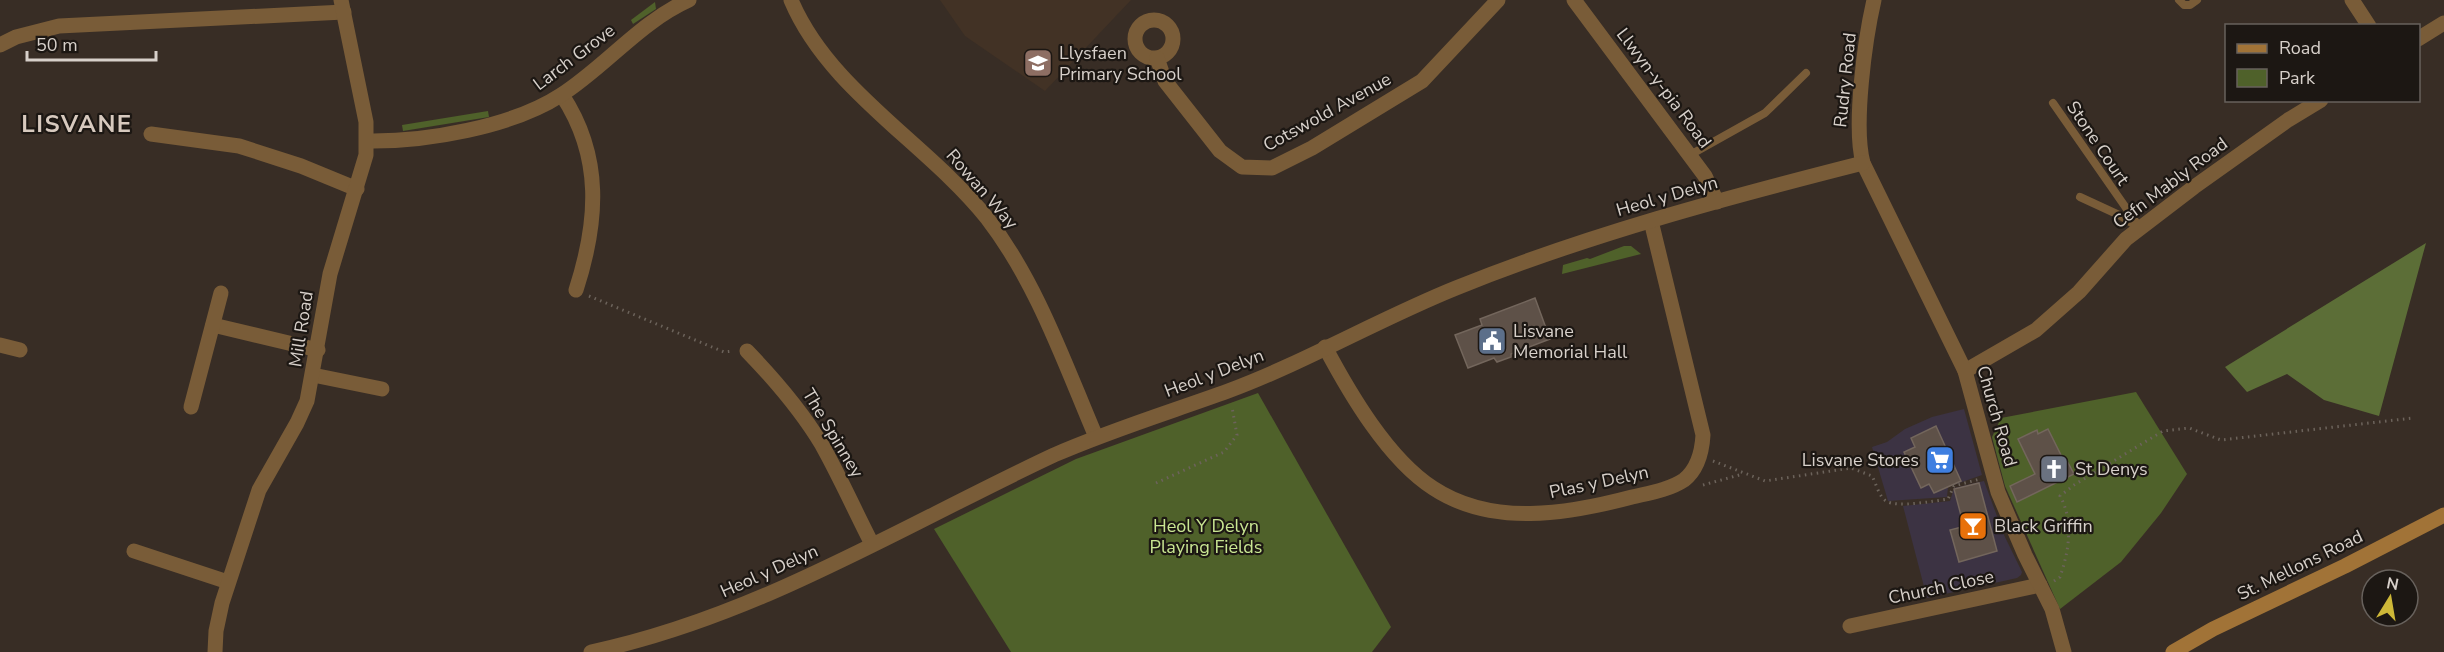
<svg xmlns="http://www.w3.org/2000/svg" width="2444" height="652" font-family="'Nunito Sans',sans-serif">
  <style>
    .commercial { fill: #3c3343 }
    .built { fill: #423225 }
    .green { fill: #4f612a }
    .forest { fill: #5c6e37 }
    .building { fill: #5e5148; stroke: #73665c; stroke-width: 1.5 }
    .lines { fill: none; stroke-linecap: round; stroke-linejoin: round }
    .path { stroke: #6c635b; stroke-width: 3; stroke-dasharray: 1.5 4.5; stroke-linecap: butt }
    .service { stroke: #795c38; stroke-width: 8 }
    .minor { stroke: #795c38; stroke-width: 15 }
    .tertiary { stroke: #795c38; stroke-width: 15 }
    .secondary { stroke: #a17337; stroke-width: 15 }
    .labels { text-anchor: middle; stroke-width: 4.5; stroke-linejoin: round; paint-order: stroke }
    .poi-label { font-size: 18px; fill: #d7d0ca; stroke: #1c1713; text-anchor: start }
    .street-label { font-size: 18px; fill: #d7d0ca; stroke: #1c1713 }
    .park-label { font-size: 18px; fill: #c9e692; stroke: #1c1713 }
    .district-label { font-size: 24px; font-weight: bold; letter-spacing: 1.5px; fill: #d7c9be; stroke: #1c1713 }
  </style>
  <rect width="100%" height="100%" fill="#382d25"/>
  <g class="commercial">
    <polygon points="1964,409 1982,475 1948,487 1947,497 1888,501 1872,447 1887,442 1905,429 1932,417"/>
    <polygon points="1984,481 2004,535 2022,572 2021,575 2017,578 1927,598 1903,506 1950,501 1954,488"/>
  </g>
  <polygon class="built" points="940,0 1131,0 1045,91 965,36"/>
  <g class="green">
    <polygon points="655,2 656,9 633,24 631,20"/>
    <polygon points="488,111 489,117 403,131 402,125"/>
    <polygon points="1624,246 1631,246 1641,254 1562,274 1563,265 1587,258 1590,259"/>
    <polygon points="2136,392 2187,474 2161,513 2121,562 2060,609 2005,486 1992,437 2001,418"/>
    <polygon points="1258,393 1391,627 1372,652 1011,652 934,529 1076,459"/>
  </g>
  <polygon class="forest" points="2426,243 2379,416 2324,400 2287,374 2247,392 2225,367"/>
  <g class="building">
    <polygon points="1535,298 1550,339 1511,354 1511,357 1497,362 1494,358 1468,368 1455,335 1482,325 1480,319"/>
    <polygon points="1936,426 1961,481 1934,493 1929,484 1921,488 1904,452 1915,447 1911,438"/>
    <polygon points="2048,429 2064,461 2066,459 2074,474 2017,502 2010,486 2035,474 2018,439 2037,430 2038,434"/>
    <polygon points="1979,483 1997,551 1959,562 1950,530 1962,527 1963,523 1954,489"/>
  </g>
  <g class="lines">
    <g class="path">
      <polyline points="589,296 724,352 733,351"/>
      <path d="M1713,461L1765,481L1851,468L1872,476C1876,483 1879,497 1886,501C1896,508 1935,501 1948,499L1954,486L1980,479"/>
      <polyline points="1156,483 1224,452 1237,435 1232,407"/>
      <polyline points="1703,485 1743,474"/>
      <path d="M2054,581L2060,577C2069,551 2074,521 2060,496L2074,485L2163,431L2189,428L2221,440L2413,418"/>
    </g>
    <g class="service">
      <polyline points="2179,0 2184,5 2190,5 2197,0"/>
      <polyline points="2053,103 2140,228"/>
      <polyline points="1690,155 1765,113 1806,73"/>
      <polyline points="2080,197 2119,215 2136,226"/>
    </g>
    <g class="minor">
      <path d="M791,0C829,90 927,143 987,218C1037,283 1064,362 1096,437"/>
      <polyline points="2352,0 2369,26"/>
      <circle cx="1154" cy="39" r="19"/>
      <polyline points="2418,39 2444,23"/>
      <polyline points="0,45 16,37 59,26 344,12"/>
      <polyline points="1157,58 1165,81 1220,151 1242,167 1272,168 1312,148 1422,81 1498,0"/>
      <path d="M562,95C603,157 598,222 576,290"/>
      <polyline points="151,134 239,146 301,166 357,189"/>
      <path d="M367,141C425,142 512,127 561,95C606,66 640,22 689,0"/>
      <polyline points="213,325 318,350"/>
      <polyline points="0,345 20,350"/>
      <path d="M1325,347C1350,394 1388,459 1433,488C1492,527 1568,514 1632,497C1649,493 1669,490 1684,480C1698,469 1702,452 1703,435L1651,221"/>
      <path d="M747,351C775,380 801,410 822,445C840,477 855,511 872,544"/>
      <polyline points="1965,371 2036,330 2079,292 2126,239 2194,187 2288,120 2321,100"/>
      <polyline points="313,375 382,389"/>
      <polyline points="191,407 221,293"/>
      <polyline points="134,551 228,582"/>
      <polyline points="1850,626 2040,585"/>
      <polyline points="215,652 216,631 222,603 259,490 297,423 307,401 330,274 366,155 366,122 341,0"/>
    </g>
    <g class="tertiary">
      <polyline points="1574,0 1705,176 1717,202"/>
      <path d="M1874,0C1865,39 1853,126 1863,163L1965,371L1998,492L2025,555L2052,609L2064,652"/>
      <path d="M591,652C757,617 902,526 1054,455C1111,430 1170,412 1228,391C1306,362 1379,319 1456,288C1587,235 1725,198 1863,163"/>
    </g>
    <polyline class="secondary" points="2173,652 2213,629 2345,566 2444,515"/>
  </g>
  <defs>
    <g id="school-square" transform="scale(1.5)"><rect x="-9" y="-9" width="18" height="18" rx="4" fill="#8d6e63" stroke="#1c1713"/><path d="M0-5L7-2L0 1L-7-2ZM-4 1L0 2.5L4 1V4Q0 6-4 4Z" fill="#fff"/></g>
    <g id="civic-square" transform="scale(1.5)"><rect x="-9" y="-9" width="18" height="18" rx="4" fill="#5c6f8a" stroke="#1c1713"/><path d="M-.6-6.5H3V-4.5H.6V-3L4-1V1h2V6H-6V1h2V-1L-.6-3ZM-1.2 2.5V6h2.4V2.5Z" fill="#fff"/></g>
    <g id="supermarket-square" transform="scale(1.5)"><rect x="-9" y="-9" width="18" height="18" rx="4" fill="#3f7fe0" stroke="#1c1713"/><path d="M-6-5.5h2.5l.6 2H6L4.5 2H-2.5L-4.4-4H-6ZM-1.5 3.2a1.3 1.3 0 1 0 .1 0ZM3 3.2a1.3 1.3 0 1 0 .1 0Z" fill="#fff"/></g>
    <g id="church-square" transform="scale(1.5)"><rect x="-9" y="-9" width="18" height="18" rx="4" fill="#6b7280" stroke="#1c1713"/><path d="M-1.2-6h2.4v3.5h3.3v2.4h-3.3V6h-2.4V-.1h-3.3v-2.4h3.3Z" fill="#fff"/></g>
    <g id="bar-square" transform="scale(1.5)"><rect x="-9" y="-9" width="18" height="18" rx="4" fill="#e8710a" stroke="#1c1713"/><path d="M-6-5H6L.8 .8V4.5H3.5V6h-7V4.5H-.8V.8Z" fill="#fff"/></g>
  </defs>
  <g fill-rule="evenodd">
    <use href="#school-square" x="1038" y="63"/>
    <use href="#civic-square" x="1492" y="341"/>
    <use href="#supermarket-square" x="1940" y="460"/>
    <use href="#church-square" x="2054" y="469"/>
    <use href="#bar-square" x="1973" y="526"/>
  </g>
  <g class="labels">
    <g class="poi-label">
      <text x="1059" y="59">Llysfaen<tspan x="1059" dy="21">Primary School</tspan></text>
      <text x="1513" y="337">Lisvane<tspan x="1513" dy="21">Memorial Hall</tspan></text>
      <text x="1919" y="466" text-anchor="end">Lisvane Stores</text>
      <text x="2075" y="475">St Denys</text>
      <text x="1994" y="532">Black Griffin</text>
    </g>
    <g class="street-label">
      <text transform="translate(574 57) rotate(-37)" y="6">Larch Grove</text>
      <text transform="translate(1845 80) rotate(-84)" y="6">Rudry Road</text>
      <text transform="translate(1664 88) rotate(53)" y="6">Llwyn-y-pia Road</text>
      <text transform="translate(1327 112) rotate(-29)" y="6">Cotswold Avenue</text>
      <text transform="translate(2098 143) rotate(56)" y="6">Stone Court</text>
      <text transform="translate(2170 183) rotate(-37)" y="6">Cefn Mably Road</text>
      <text transform="translate(982 189) rotate(49)" y="6">Rowan Way</text>
      <text transform="translate(1667 196) rotate(-16)" y="6">Heol y Delyn</text>
      <text transform="translate(301 329) rotate(-81)" y="6">Mill Road</text>
      <text transform="translate(1214 373) rotate(-21)" y="6">Heol y Delyn</text>
      <text transform="translate(1997 416) rotate(74)" y="6">Church Road</text>
      <text transform="translate(833 433) rotate(59)" y="6">The Spinney</text>
      <text transform="translate(1599 482) rotate(-12)" y="6">Plas y Delyn</text>
      <text transform="translate(2300 565) rotate(-26)" y="6">St. Mellons Road</text>
      <text transform="translate(769 571) rotate(-24)" y="6">Heol y Delyn</text>
      <text transform="translate(1941 587) rotate(-12)" y="6">Church Close</text>
    </g>
    <g class="park-label">
      <text x="1206" y="532">Heol Y Delyn<tspan x="1206" dy="21">Playing Fields</tspan></text>
    </g>
    <g class="district-label">
      <text x="77" y="132">LISVANE</text>
    </g>
  </g>
  <rect x="2225" y="24" width="195" height="78" fill="#1c1713" stroke="#67615c" stroke-width="1.5"/>
  <rect x="2237" y="44" width="30" height="9" fill="#a17337" stroke="#67615c" stroke-width="1.5"/>
  <text x="2279" y="54" font-size="18" fill="#d7d0ca">Road</text>
  <rect x="2237" y="69" width="30" height="18" fill="#4f612a" stroke="#67615c" stroke-width="1.5"/>
  <text x="2279" y="84" font-size="18" fill="#d7d0ca">Park</text>
  <g transform="translate(2390 598) rotate(11)"><circle r="28" fill="#1c1713" stroke="#67615c" stroke-width="1.5"/>
  <path d="M0-4.5L10 22L0 15L-10 22Z" fill="#ceb838"/>
  <text y="-9" font-size="16" font-weight="bold" text-anchor="middle" fill="#d7d0ca">N</text>
  </g>
  <path d="M27 51v9h129v-9" fill="none" stroke="#d7d0ca" stroke-width="3"/>
  <text x="36" y="51" font-size="18" fill="#d7d0ca" stroke="#1c1713" stroke-width="4.5" paint-order="stroke">50 m</text>
</svg>
